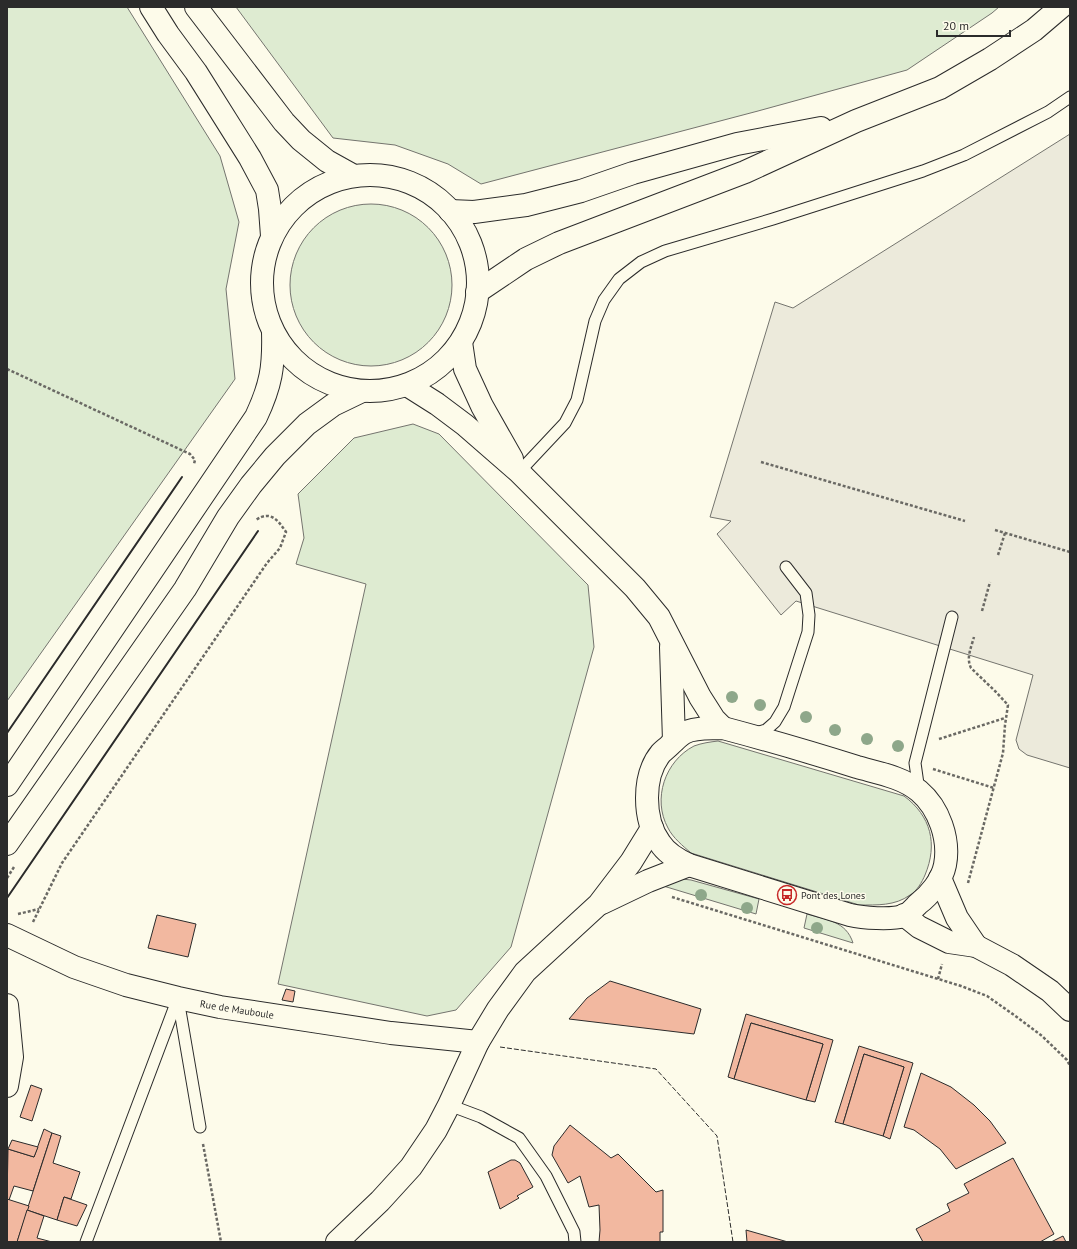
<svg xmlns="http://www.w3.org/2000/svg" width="1077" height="1249" font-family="'PT Sans',sans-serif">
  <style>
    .green { fill: #deebd1; stroke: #74746e }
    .parking { fill: #eceadb; stroke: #74746e }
    .building { fill: #f2b8a0; stroke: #2b2b2b }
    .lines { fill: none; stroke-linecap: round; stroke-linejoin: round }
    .service-casing { stroke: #2b2b2b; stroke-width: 13 }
    .minor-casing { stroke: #2b2b2b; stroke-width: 24 }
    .primary-casing { stroke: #2b2b2b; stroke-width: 24 }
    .path { stroke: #6a6964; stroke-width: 2.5; stroke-dasharray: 3 2; stroke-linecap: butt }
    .service { stroke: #fdfbea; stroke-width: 11 }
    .minor { stroke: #fdfbea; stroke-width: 22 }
    .primary { stroke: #fdfbea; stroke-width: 22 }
    .fence { stroke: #2b2b2b; stroke-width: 1; stroke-dasharray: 5 2; stroke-linecap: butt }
    .wall { stroke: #2b2b2b; stroke-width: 2 }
    .tree { fill: #8ea78a }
    .labels { text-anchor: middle; stroke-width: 3; stroke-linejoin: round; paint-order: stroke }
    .poi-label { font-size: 10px; fill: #2b2b2b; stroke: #fdfbea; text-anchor: start }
    .street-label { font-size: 10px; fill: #2b2b2b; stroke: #fdfbea }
  </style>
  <rect width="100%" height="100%" fill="#fdfbea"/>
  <g class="green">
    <polygon points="7,7 127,7 220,156 239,222 226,289 235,379 7,701"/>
    <polygon points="236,7 999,7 992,13 907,70 758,111 481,184 448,164 395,145 333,138"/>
    <circle cx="371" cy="285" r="81"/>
    <polygon points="413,424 439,434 588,585 594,647 511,947 456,1010 427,1016 278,984 366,584 296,564 304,538 298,494 354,438"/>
    <path d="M718,741L904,796C931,816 938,844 925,875C922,882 917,891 910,895C895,906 877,905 859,905L691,853C683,846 673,838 668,828C652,799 665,761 694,746C702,743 710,742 718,741Z"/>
    <polygon points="682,879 691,880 759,899 756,914 660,885"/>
    <path d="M807,914C827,920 846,921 853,943L804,928Z"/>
  </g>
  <polygon class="parking" points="1070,134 1070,768 1027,755 1019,749 1016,740 1033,675 796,601 781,615 717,534 731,521 710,517 775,302 793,308"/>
  <g class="building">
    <polygon points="157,915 196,924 188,957 148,948"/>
    <polygon points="610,981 701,1009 694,1034 569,1019 587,998"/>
    <polygon points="286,989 295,991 293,1002 282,1000"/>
    <polygon points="746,1014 833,1040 815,1102 806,1100 823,1044 751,1023 734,1079 728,1077"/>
    <polygon points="751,1023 823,1044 806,1100 734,1079"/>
    <polygon points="859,1046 913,1063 890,1139 883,1136 904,1067 864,1054 843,1124 835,1122"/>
    <polygon points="864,1054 904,1067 883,1136 843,1124"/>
    <polygon points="921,1073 951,1087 974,1105 990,1121 1006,1143 956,1169 940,1149 914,1130 904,1127"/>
    <polygon points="31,1085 42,1089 32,1121 20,1117"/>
    <polygon points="570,1125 611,1158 618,1154 656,1192 663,1190 663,1232 660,1232 660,1242 599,1242 600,1230 599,1205 589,1207 580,1176 568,1183 552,1155 554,1146"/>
    <polygon points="44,1129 52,1133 33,1191 14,1186 9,1200 7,1199 8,1149 34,1157"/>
    <polygon points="52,1133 61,1136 53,1163 80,1172 71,1199 64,1197 57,1220 27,1210"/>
    <polygon points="12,1140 38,1147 34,1157 8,1149"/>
    <polygon points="1013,1158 1054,1234 1040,1242 923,1242 916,1229 950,1211 947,1204 969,1193 964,1184"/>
    <polygon points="511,1160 515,1160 520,1163 533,1187 517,1196 519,1198 500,1209 488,1172"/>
    <polygon points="64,1197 87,1205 77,1226 57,1220"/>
    <polygon points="7,1199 29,1206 17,1242 7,1242"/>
    <polygon points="27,1210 44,1216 37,1238 52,1242 17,1242"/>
    <polygon points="746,1230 788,1242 747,1242"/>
    <polygon points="1063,1236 1066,1242 1051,1242"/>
  </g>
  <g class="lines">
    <g class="service-casing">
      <g id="service">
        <polyline points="519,472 565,423 577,400 595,321 604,300 619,279 641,262 665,251 773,219 923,171 964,155 1048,112 1070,97"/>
        <polyline points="753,734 766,730 775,722 784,707 808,632 809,615 806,593 786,567"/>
        <polyline points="919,791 915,763 952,617"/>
        <polyline points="178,999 200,1127"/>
        <polyline points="449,1105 481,1117 519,1138 546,1176 574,1232 575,1242"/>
        <polyline points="86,1242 178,998"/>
      </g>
    </g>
    <g class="minor-casing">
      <g id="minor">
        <polyline points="461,342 465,369 482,406 512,459"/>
        <polyline points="407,385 437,404 465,425 519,472 635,588 659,617 700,697 714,719 723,728"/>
        <polyline points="671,647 674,741"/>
        <path d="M723,728C768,740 813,753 857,767C878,773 902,777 919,791C939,808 950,839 945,865C942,880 930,895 918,904C914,908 909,914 904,916C891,920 863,918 850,915L689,865C678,860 667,854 660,843C643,820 642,776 661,753C664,750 667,748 670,745C674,741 679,736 684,733C695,727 711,729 723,728Z"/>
        <polyline points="940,878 957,918 976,946"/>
        <polyline points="602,903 648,881 689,865"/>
        <polyline points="904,915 919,927 949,942 976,946 1012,965 1050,991 1070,1010"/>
        <polyline points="7,935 74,967 126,985 178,998 220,1007 391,1033 478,1042"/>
        <polyline points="7,1005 12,1057 7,1086"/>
        <polyline points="337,1242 380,1201 411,1167 436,1130 449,1105 478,1042 498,1009 525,972 599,904 631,862 652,828"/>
      </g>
    </g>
    <g class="primary-casing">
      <g id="primary">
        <polyline points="151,7 168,34 196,72 250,158 267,190 270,209 272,236"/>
        <polyline points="196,7 284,122 301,140 327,161 354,176"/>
        <circle cx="370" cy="283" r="108"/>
        <polyline points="450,211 474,212 526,205 581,191 633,173 737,144 821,128"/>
        <polyline points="477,292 526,259 559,243 745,172 856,121 940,88 990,59 1034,30 1061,7"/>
        <path d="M7,785L256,417C271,385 274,367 273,332"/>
        <polyline points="7,844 185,589 228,517 251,485 275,456 307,424 333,405 362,391"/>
      </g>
    </g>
    <g class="path">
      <polyline points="7,369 190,454 195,460 194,464"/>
      <polyline points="761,462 965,521"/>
      <polyline points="995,530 1070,552"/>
      <polyline points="998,555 1005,533"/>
      <polyline points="982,611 990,582"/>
      <polyline points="939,739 1005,718"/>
      <polyline points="933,769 994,788"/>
      <polyline points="7,878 14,867"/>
      <path d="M968,883L1003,753L1005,725L1008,705L996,692L971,668C966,658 971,648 974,637"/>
      <polyline points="672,897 961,986 987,996 1014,1015 1042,1036 1067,1060 1070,1066"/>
      <polyline points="18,914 39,909"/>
      <path d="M33,922L62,863L267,563L280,548L286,532C278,520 270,510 256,520"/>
      <polyline points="938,979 942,964"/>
      <polyline points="203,1144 221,1242"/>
    </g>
    <use href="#service" class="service"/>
    <use href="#minor" class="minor"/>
    <use href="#primary" class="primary"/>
    <polyline class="fence" points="500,1047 656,1069 717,1136 733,1242"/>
    <g class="wall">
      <polyline points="7,733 182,477"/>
      <polyline points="7,898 258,531"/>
    </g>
  </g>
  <g class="tree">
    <circle cx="732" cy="697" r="6"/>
    <circle cx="760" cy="705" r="6"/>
    <circle cx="806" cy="717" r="6"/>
    <circle cx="835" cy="730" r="6"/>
    <circle cx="867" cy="739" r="6"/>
    <circle cx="898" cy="746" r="6"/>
    <circle cx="701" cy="895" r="6"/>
    <circle cx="747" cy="908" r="6"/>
    <circle cx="817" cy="928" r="6"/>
  </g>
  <defs>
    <g id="bus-ring" transform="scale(1)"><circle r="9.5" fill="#fdfbea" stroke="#c62828" stroke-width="1.5"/><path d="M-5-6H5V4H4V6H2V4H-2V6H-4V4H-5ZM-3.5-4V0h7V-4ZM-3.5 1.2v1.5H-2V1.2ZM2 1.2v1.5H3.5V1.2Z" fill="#c62828"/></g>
  </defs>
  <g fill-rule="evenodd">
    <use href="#bus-ring" x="787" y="895"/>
  </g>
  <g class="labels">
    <g class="poi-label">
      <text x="801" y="899">Pont des Lones</text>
    </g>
    <g class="street-label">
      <text transform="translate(237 1009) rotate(9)" y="4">Rue de Mauboule</text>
    </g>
  </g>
  <rect width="1077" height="1249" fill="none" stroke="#2b2b2b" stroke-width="16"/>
  <path d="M937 30v6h73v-6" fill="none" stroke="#2b2b2b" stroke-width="2"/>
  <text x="943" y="30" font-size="12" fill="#2b2b2b" stroke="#fdfbea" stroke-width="3" paint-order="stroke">20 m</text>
</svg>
